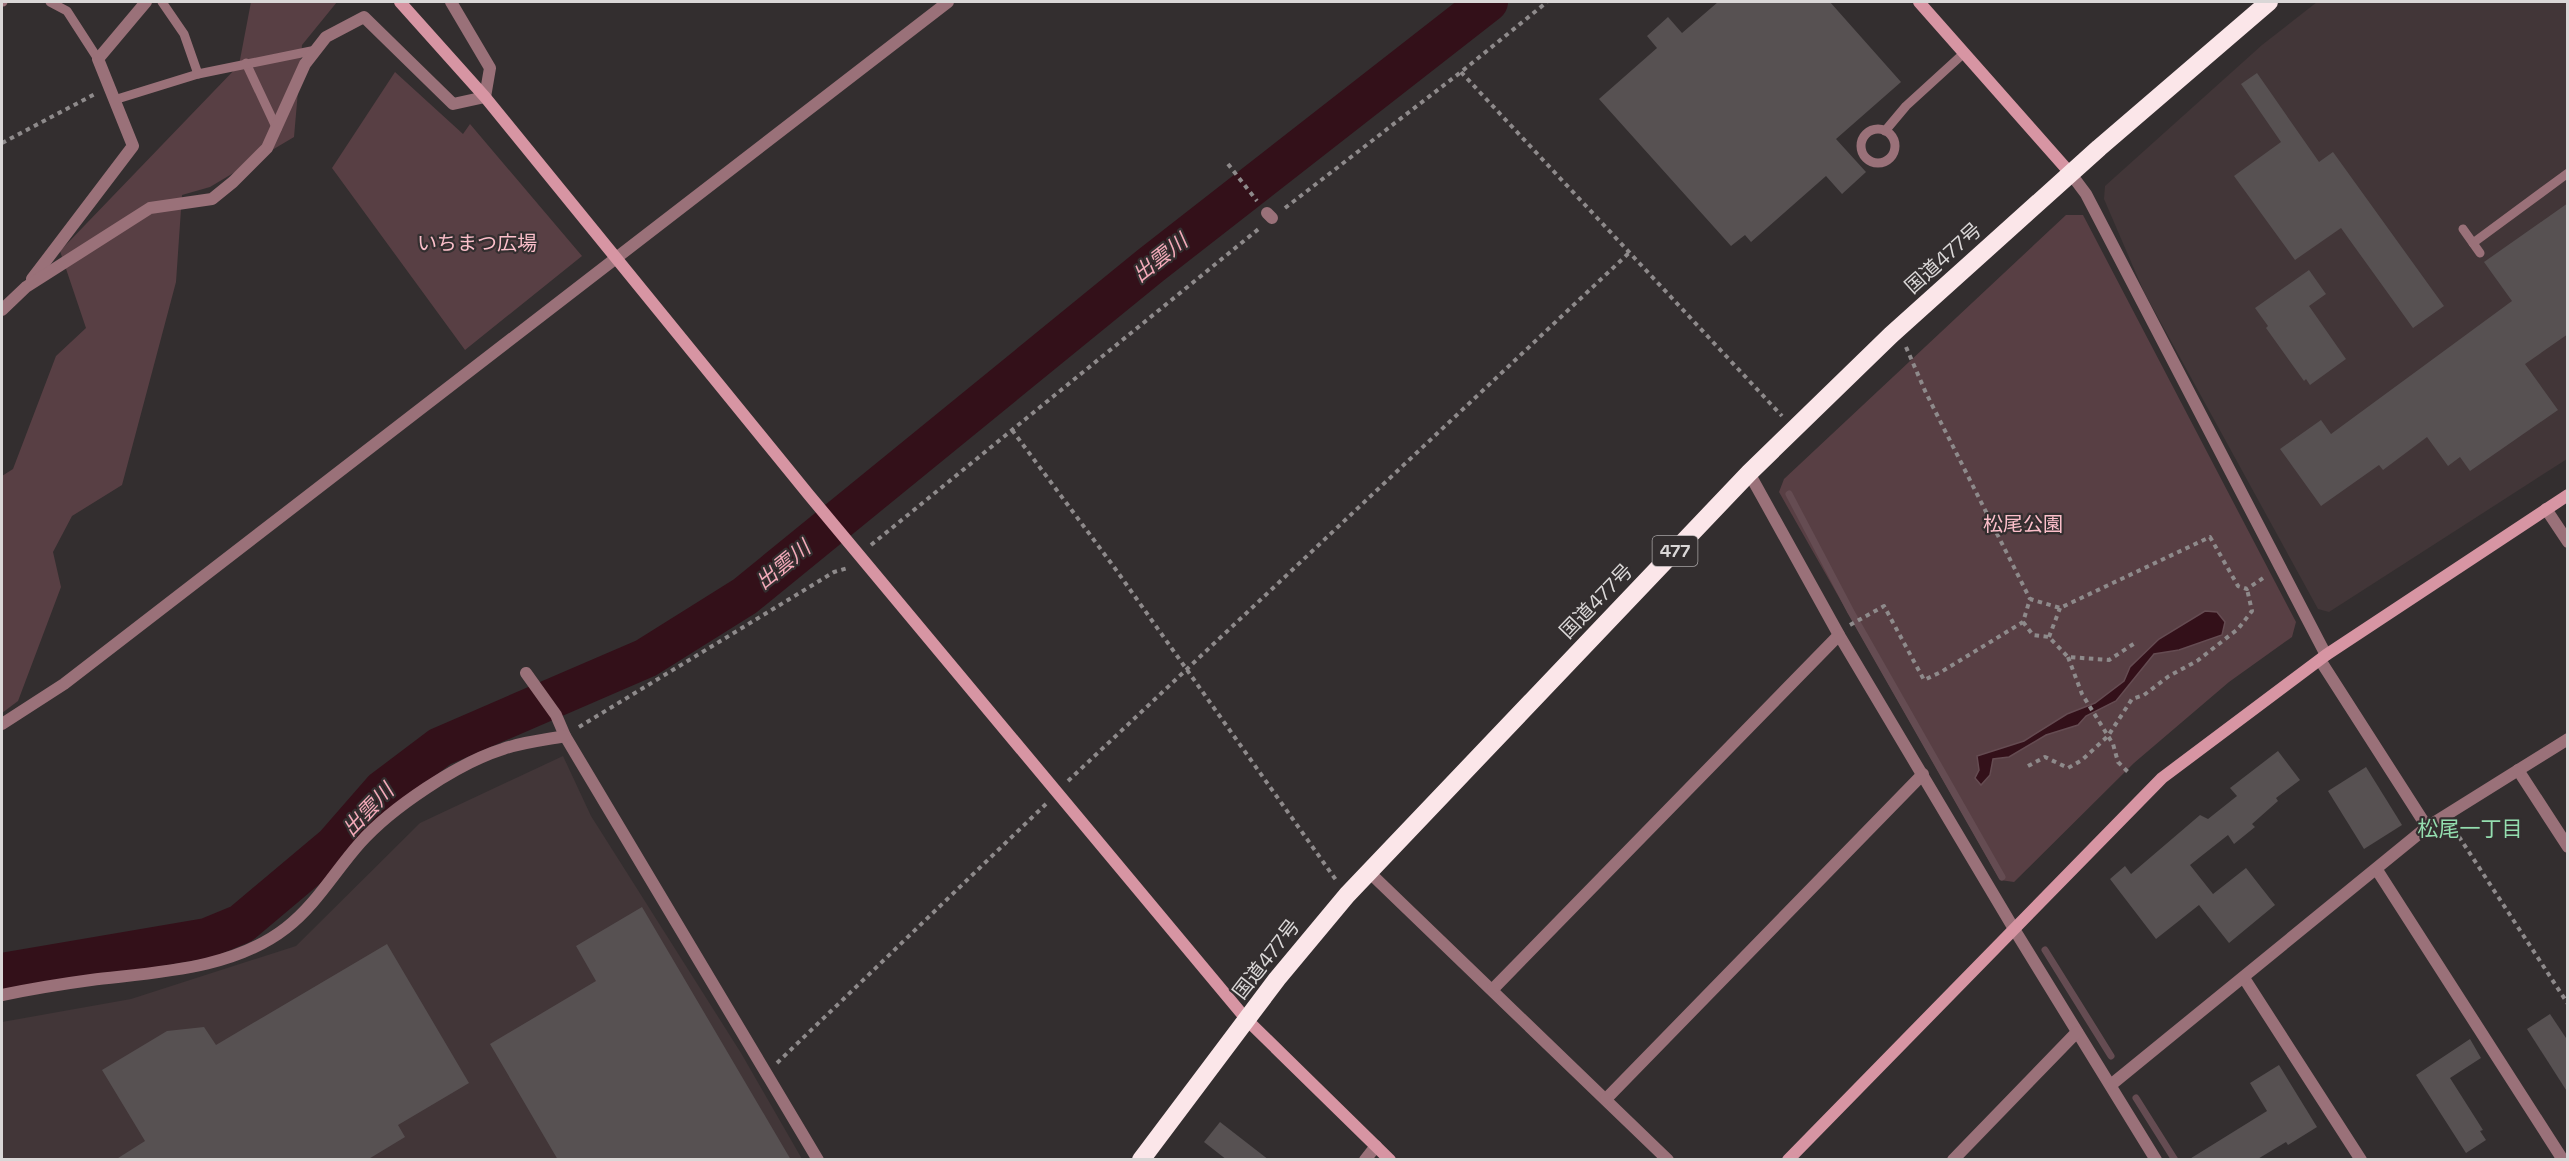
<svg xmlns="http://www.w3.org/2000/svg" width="2569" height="1161" font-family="'Space Grotesk','Noto Sans JP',sans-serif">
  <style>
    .built { fill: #423638 }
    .green { fill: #583f44 }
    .water { fill: #331019; stroke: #654c52; stroke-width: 1.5 }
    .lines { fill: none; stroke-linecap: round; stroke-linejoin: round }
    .stream { stroke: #654c52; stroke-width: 7 }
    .river { stroke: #331019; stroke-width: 40 }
    .building { fill: #575152 }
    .path { stroke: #8e8a8b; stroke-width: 4; stroke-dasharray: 4.5 4.5; stroke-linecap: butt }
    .lane { stroke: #9a7179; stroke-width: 9 }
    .street { stroke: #9a7179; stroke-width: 12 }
    .secondary { stroke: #d795a3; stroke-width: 12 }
    .highway { stroke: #fbe6e9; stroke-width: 18 }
    .labels { text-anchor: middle; stroke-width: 4.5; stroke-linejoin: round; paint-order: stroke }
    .shield { fill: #332e2f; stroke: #a8a4a5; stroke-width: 1.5 }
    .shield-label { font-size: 18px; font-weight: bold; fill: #dad7d7 }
    .park-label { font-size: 20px; fill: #fbbfca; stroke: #332e2f }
    .street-label { font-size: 20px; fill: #dad7d7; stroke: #332e2f }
    .water-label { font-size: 21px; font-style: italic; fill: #f3aab9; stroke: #332e2f }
    .neighbourhood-label { font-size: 21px; fill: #94deaf; stroke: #332e2f }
  </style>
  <rect width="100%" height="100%" fill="#332e2f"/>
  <g class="built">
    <polygon points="2317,2 2567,2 2567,459 2329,612 2318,609 2144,292 2104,199 2105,186 2262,45"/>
    <polygon points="563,756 591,816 741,1053 802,1159 2,1160 2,1022 131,999 296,946 420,823"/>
  </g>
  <g class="green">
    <polygon points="251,2 337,2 302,45 294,137 210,187 182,195 176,282 122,485 72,516 53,552 61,587 18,701 2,713 2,476 13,469 56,356 86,328 60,251 239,65"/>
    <polygon points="395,72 463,134 470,124 582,256 465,350 332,168"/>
    <polygon points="2066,215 2083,215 2296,622 2292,637 2229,682 2134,763 2014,882 2000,880 1779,492 1784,479"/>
  </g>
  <polygon class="water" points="2205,611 2217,612 2225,622 2222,635 2179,650 2154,654 2116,701 2086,716 2078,725 2046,735 2009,757 1993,759 1990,775 1981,785 1975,778 1979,770 1977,756 2024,741 2067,714 2095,703 2124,681 2130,667 2159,639"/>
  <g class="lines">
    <g class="stream">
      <polyline points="1789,494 1851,612 2002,877"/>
      <polyline points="2045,950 2111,1056"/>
      <polyline points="2136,1098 2175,1160"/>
    </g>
    <polyline class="river" points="2,973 207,938 241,924 335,845 383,790 440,747 646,658 745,596 1151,265 1488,2"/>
  </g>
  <g class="building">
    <polygon points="1718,2 1830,2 1901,82 1836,139 1866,172 1842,194 1826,176 1751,242 1745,235 1731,246 1599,99 1657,48 1647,36 1668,17 1682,33"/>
    <polygon points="2257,73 2319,162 2333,152 2444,306 2413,328 2341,228 2295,260 2234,176 2281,142 2241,84"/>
    <polygon points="2568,203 2568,334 2525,364 2558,410 2470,471 2460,457 2448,466 2427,437 2383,470 2379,465 2321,506 2280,449 2321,420 2331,434 2512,301 2484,262"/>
    <polygon points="2309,270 2326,294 2309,306 2346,359 2310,385 2306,379 2304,381 2266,328 2268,326 2255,308"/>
    <polygon points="2278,751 2300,780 2276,798 2278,801 2252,824 2255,827 2234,844 2228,835 2190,865 2213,894 2246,868 2275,905 2229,943 2199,905 2156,939 2110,879 2125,866 2131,874 2200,815 2208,819 2237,796 2230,788"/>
    <polygon points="2366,767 2402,825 2364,849 2328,791"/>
    <polygon points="642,907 791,1160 558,1160 490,1044 596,981 576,946"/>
    <polygon points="387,944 469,1083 398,1125 405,1137 367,1160 115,1160 145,1141 102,1070 167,1031 204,1027 216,1045"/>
    <polygon points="2550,1014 2568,1041 2568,1093 2527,1029"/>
    <polygon points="2470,1039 2481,1058 2450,1078 2483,1130 2480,1131 2486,1140 2466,1153 2416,1075"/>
    <polygon points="2279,1065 2317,1127 2288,1145 2286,1142 2256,1160 2188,1160 2267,1111 2250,1083"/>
    <polygon points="1220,1122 1269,1160 1227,1160 1204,1142"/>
  </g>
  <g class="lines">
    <g class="path">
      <polyline points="1461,72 1782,416"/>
      <polyline points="2,143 95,94"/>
      <polyline points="1228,164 1257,201"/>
      <polyline points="1285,208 1461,72 1547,2"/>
      <polyline points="1906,347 1926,393 2030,599"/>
      <polyline points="1012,430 1114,567 1336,880"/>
      <polyline points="871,545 1261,227"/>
      <polyline points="2023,622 2033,635 2049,637 2068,657 2109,660 2135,643"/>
      <polyline points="1850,625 1884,606 1924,680 1941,672 2023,622 2030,599 2060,608 2210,537 2238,586 2247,589 2266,576"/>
      <polyline points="2049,637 2060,608"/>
      <polyline points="2068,657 2082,694 2113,744 2118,762 2130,774"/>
      <polyline points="579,727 834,572 848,568"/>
      <polyline points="2028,766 2045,757 2068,768 2082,760 2108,736 2132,699 2144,695 2169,676 2197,661 2238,629 2252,611 2247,589"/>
      <polyline points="1068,781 1631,251"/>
      <polyline points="2454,829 2568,1004"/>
      <polyline points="777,1063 1046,804"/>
    </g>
    <g class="lane">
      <polyline points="2,2 3,2"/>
      <polyline points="50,2 67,11 98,59"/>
      <polyline points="162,2 184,34 198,74"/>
      <polyline points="246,63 277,129"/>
      <polyline points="114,100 198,74 316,50"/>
      <circle cx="1878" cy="146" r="17"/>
      <polyline points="1885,131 1906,106 1963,54"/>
      <polyline points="2463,229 2480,253"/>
      <polyline points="2473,243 2568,173"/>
    </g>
    <g class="street">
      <polyline points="2071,174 2086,194 2326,655"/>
      <polyline points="1267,213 1272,218"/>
      <polyline points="32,279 133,146 98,59 146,2"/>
      <polyline points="2,310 26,287 150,208 212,199 233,182 267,148 305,64 326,37 364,17 453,104 485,97 490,68 451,2"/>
      <polyline points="1749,473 1839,635 2014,929 2156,1160"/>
      <polyline points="2546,509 2568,542"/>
      <polyline points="2320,660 2427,827"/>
      <polyline points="526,673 556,715 565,736 818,1160"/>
      <polyline points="2,724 64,684 948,2"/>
      <polyline points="2518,770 2568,847"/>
      <polyline points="2377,870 2563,1160"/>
      <polyline points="1369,872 1668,1160"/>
      <polyline points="2244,978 2361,1160"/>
      <polyline points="1493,989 1839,635"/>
      <path d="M2,995C31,989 61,984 91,980C156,972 232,970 286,928C316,905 335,871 360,843C391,808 458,763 503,749C523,742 545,740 565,736"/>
      <polyline points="2112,1084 2427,827 2568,739"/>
      <polyline points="1606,1099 1923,774"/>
      <polyline points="1365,1160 1376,1146"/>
      <polyline points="1953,1160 2077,1032"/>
    </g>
    <g class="secondary">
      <polyline points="400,2 485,97 809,495 1247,1020 1390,1160"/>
      <polyline points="1919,2 2071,174"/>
      <polyline points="1788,1160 2162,778 2326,655 2568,495"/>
    </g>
    <polyline class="highway" points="1141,1160 1277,979 1347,895 1749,473 1891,335 2099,148 2269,2"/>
  </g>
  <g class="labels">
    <rect class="shield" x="1652.5" y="536" width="45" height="30" rx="4.5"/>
    <g class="shield-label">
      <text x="1675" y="557">477</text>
    </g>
    <g class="park-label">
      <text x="477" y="250">いちまつ広場</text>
      <text x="2023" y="531">松尾公園</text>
    </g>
    <g class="street-label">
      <text transform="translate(1943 258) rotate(-42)" y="7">国道477号</text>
      <text transform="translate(1596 601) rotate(-46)" y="7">国道477号</text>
      <text transform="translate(1266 959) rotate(-52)" y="7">国道477号</text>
    </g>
    <g class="water-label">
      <text transform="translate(1160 258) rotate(-38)" y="7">出雲川</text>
      <text transform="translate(783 565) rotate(-39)" y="7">出雲川</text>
      <text transform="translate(368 810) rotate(-46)" y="7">出雲川</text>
    </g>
    <g class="neighbourhood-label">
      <text x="2470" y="836">松尾一丁目</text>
    </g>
  </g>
  <rect width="2569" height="1161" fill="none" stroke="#dad7d7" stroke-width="6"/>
</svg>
